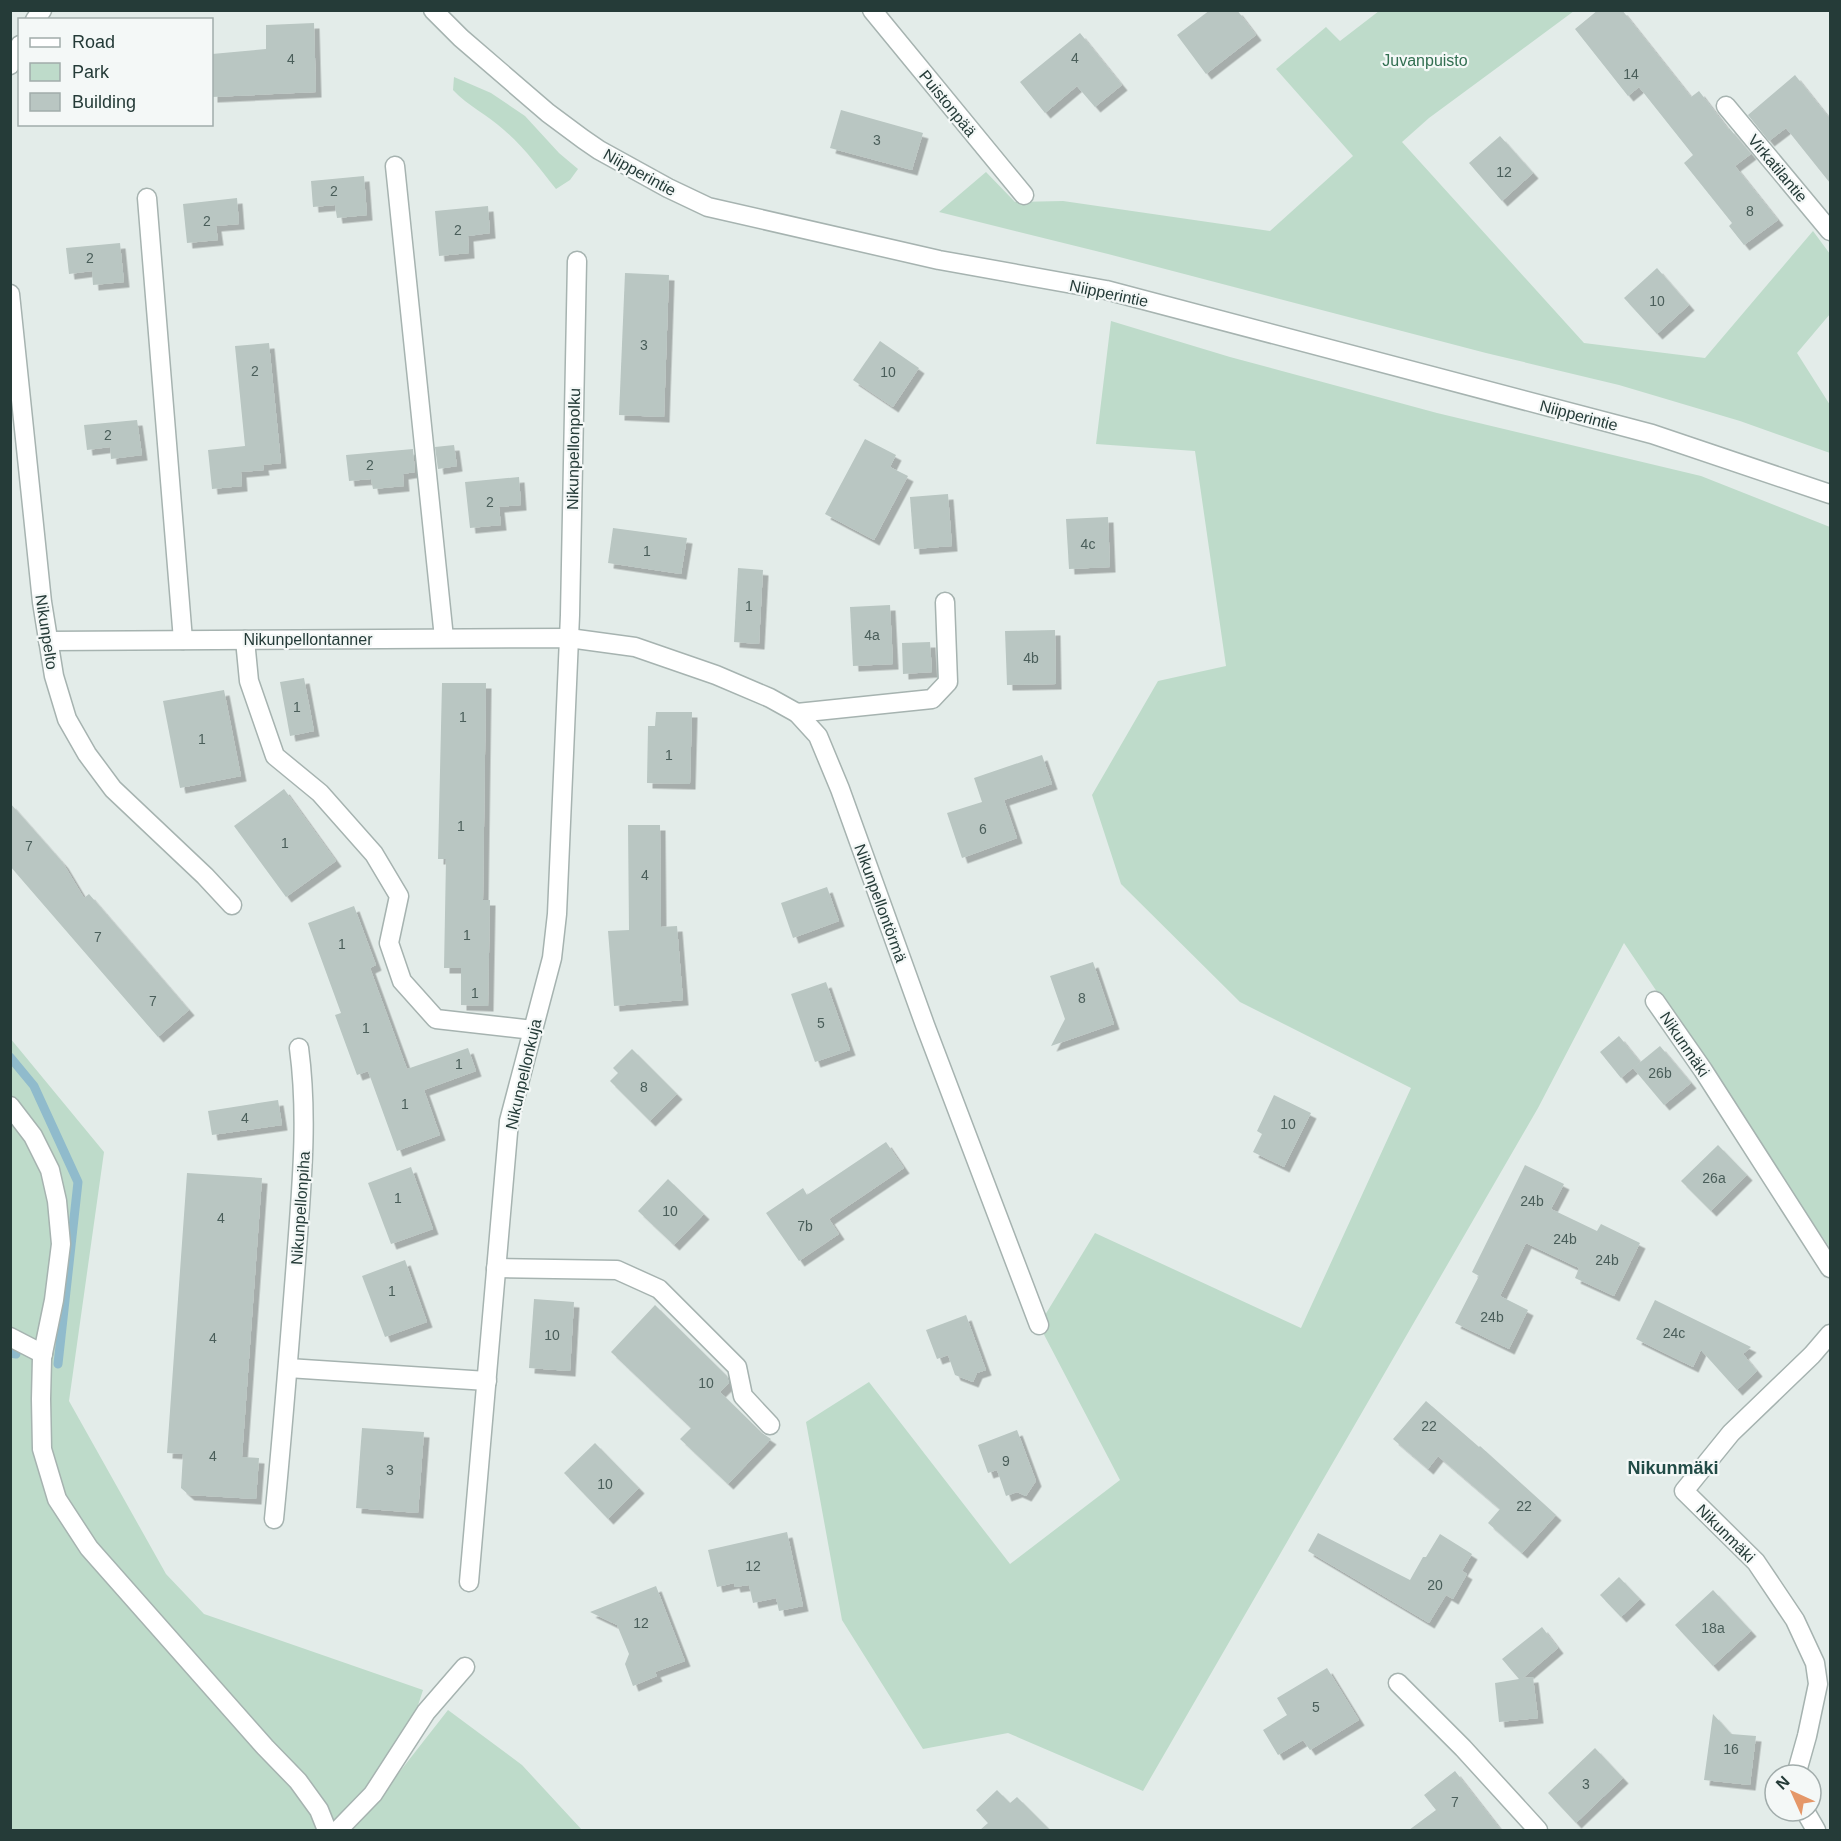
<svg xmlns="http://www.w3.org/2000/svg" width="1841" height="1841" font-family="Arial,sans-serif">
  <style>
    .green { fill: #bedbca }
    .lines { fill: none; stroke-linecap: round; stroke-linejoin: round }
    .stream { stroke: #90bbcc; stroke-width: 9 }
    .building { fill: #b9c6c2; filter: url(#shadow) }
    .minor-casing { stroke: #a6b3b0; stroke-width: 21 }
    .minor { stroke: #fff; stroke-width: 18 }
    .labels { text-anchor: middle; stroke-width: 4.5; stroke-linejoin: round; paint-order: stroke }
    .number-label { font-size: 14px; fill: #4a5e5a }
    .park-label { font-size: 16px; fill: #326f51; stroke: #f4f8f7 }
    .street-label { font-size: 16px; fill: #253b38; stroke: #f4f8f7 }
    .neighbourhood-label { font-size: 18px; font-weight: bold; fill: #224c47; stroke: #f4f8f7 }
  </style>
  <defs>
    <filter id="shadow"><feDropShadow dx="5.5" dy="5.5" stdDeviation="0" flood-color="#0004"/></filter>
  </defs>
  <rect width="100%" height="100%" fill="#e3ece9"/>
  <g class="green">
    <polygon points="1379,11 1574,11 1429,118 1402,142 1584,343 1705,358 1813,231 1830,254 1830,314 1797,353 1830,405 1830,453 1740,421 1619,385 1486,353 1108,254 939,212 986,172 1015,202 1063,201 1270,231 1353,156 1276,69 1326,27 1340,41"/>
    <path d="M454,77L491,93L525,116L559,153L578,169L570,180L556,189C540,169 524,147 504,130C488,115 468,106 453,90Z"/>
    <polygon points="1111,321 1230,357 1437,413 1701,476 1830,527 1830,1248 1624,943 1538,1108 1143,1791 1008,1733 923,1749 842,1620 806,1422 869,1382 1010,1564 1120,1480 1039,1325 1095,1233 1301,1328 1411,1088 1240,1002 1121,884 1092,795 1158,681 1226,666 1195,451 1096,444"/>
    <polygon points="10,1038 104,1152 69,1401 166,1574 204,1614 423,1690 394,1779 448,1710 522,1765 582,1830 11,1830"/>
  </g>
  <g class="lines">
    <g class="stream">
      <polyline points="10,1057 34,1086 78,1182 58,1364"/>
      <polyline points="10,1353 16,1354"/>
    </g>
  </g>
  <g class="building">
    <polygon points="1210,10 1237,10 1256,35 1206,74 1177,35"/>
    <polygon points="1598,10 1622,10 1691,97 1699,91 1728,129 1729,128 1751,154 1735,166 1778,220 1744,245 1729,226 1732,223 1684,163 1693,155 1639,87 1628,96 1575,29"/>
    <polygon points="314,23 316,92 212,97 212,54 266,49 266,25"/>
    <polygon points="1080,33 1122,85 1095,107 1077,86 1045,113 1020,82"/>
    <polygon points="1795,75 1830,119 1830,183 1786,128 1769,141 1748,115"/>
    <polygon points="841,110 923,133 912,170 830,148"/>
    <polygon points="1500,136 1533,173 1502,201 1469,163"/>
    <polygon points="364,176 367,215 337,218 335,205 313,207 311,181"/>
    <polygon points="237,198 239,224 216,226 218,240 187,243 183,204"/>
    <polygon points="488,206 490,233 468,236 469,253 439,256 435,211"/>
    <polygon points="120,243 124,282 93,285 92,271 69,274 66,248"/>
    <polygon points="1657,268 1689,305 1657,334 1624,298"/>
    <polygon points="625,273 669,275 664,417 619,415"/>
    <polygon points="880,341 919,368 893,407 853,380"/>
    <polygon points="269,343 281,463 263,465 264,470 241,472 242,486 212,489 208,450 245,446 235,346"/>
    <polygon points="137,420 142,455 111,459 110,447 87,450 84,425"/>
    <polygon points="865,439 896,455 890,467 908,476 874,540 825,514"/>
    <polygon points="454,445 457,466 438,469 435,447"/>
    <polygon points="413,449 415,472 403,474 404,486 373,489 371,479 349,481 346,455"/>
    <polygon points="519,477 521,505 499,507 501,525 470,528 465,482"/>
    <polygon points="948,494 952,546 914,549 910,497"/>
    <polygon points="1108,517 1110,567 1069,569 1066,519"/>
    <polygon points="613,528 687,538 681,574 608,563"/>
    <polygon points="738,568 763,570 759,644 734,642"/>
    <polygon points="890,605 893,664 853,666 850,607"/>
    <polygon points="1055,630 1056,684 1007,685 1005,631"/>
    <polygon points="930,642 932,672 903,674 902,643"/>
    <polygon points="304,678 314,731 290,736 280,682"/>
    <polygon points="442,683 486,683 483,900 490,900 488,1006 461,1005 461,968 444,968 446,859 438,859"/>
    <polygon points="224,690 241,776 180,788 163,701"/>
    <polygon points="656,712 692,712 690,784 647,783 648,726 655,726"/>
    <polygon points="1042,755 1052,784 1004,800 1017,838 962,858 947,813 982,802 974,778"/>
    <polygon points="284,789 336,861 286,897 234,826"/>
    <polygon points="10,803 63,863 84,898 89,894 189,1010 158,1037 10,866"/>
    <polygon points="628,825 660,825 661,927 677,926 683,1000 614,1006 608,931 629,930"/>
    <polygon points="827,887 839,921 793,938 781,903"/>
    <polygon points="354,906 376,965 370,968 407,1069 468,1048 476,1071 424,1090 440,1135 397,1151 368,1071 357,1075 335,1015 341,1013 308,923"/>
    <polygon points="1093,962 1114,1024 1051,1046 1065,1019 1050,976"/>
    <polygon points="826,982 850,1050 815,1062 791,994"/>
    <polygon points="1619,1036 1640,1062 1621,1078 1600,1052"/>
    <polygon points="1660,1046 1691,1083 1664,1105 1633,1068"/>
    <polygon points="632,1049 677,1094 650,1121 610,1081 618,1073 613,1068"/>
    <polygon points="1274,1095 1311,1113 1284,1167 1253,1152 1262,1134 1257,1131"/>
    <polygon points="278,1100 282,1125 212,1135 208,1111"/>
    <polygon points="886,1142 904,1168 829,1219 839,1234 799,1261 766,1213 803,1188 807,1195"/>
    <polygon points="1718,1145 1747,1175 1711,1211 1681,1181"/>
    <polygon points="1525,1165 1564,1184 1551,1209 1597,1231 1601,1224 1640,1243 1614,1296 1575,1278 1579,1268 1526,1243 1500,1296 1528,1310 1509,1349 1455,1323 1479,1276 1472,1272"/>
    <polygon points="411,1167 433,1229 391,1244 368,1183"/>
    <polygon points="187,1173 262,1178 242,1457 259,1458 256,1499 189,1495 181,1488 183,1454 167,1453"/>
    <polygon points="668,1179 704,1214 674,1245 638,1211"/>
    <polygon points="405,1260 427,1322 385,1337 362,1276"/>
    <polygon points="534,1299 574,1302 570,1371 529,1368"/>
    <polygon points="1655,1300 1751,1347 1743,1354 1757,1371 1737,1390 1701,1350 1693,1367 1636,1339"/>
    <polygon points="655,1305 727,1376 729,1383 720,1392 762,1433 771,1439 728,1484 680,1439 691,1428 611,1352"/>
    <polygon points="966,1315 986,1370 977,1373 973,1382 955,1375 948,1355 937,1359 926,1330"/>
    <polygon points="1426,1401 1479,1447 1480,1446 1556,1515 1522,1553 1488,1523 1500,1509 1438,1456 1428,1469 1393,1439"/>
    <polygon points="362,1428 424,1432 418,1513 356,1508"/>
    <polygon points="1017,1430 1036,1481 1026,1496 1017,1492 1006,1496 997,1470 988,1473 978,1445"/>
    <polygon points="595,1443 639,1488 608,1519 564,1473"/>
    <polygon points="787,1532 803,1606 779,1611 776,1598 753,1603 749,1585 735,1587 734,1583 717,1587 708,1550"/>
    <polygon points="1318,1533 1410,1580 1423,1557 1426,1557 1440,1534 1472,1554 1462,1571 1467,1574 1453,1599 1446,1595 1429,1623 1308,1551"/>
    <polygon points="1619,1577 1640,1599 1621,1617 1600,1595"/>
    <polygon points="656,1586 685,1661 655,1672 657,1676 633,1686 625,1664 629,1654 617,1625 590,1612"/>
    <polygon points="1713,1590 1751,1631 1713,1666 1675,1625"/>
    <polygon points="1542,1627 1558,1648 1523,1678 1533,1677 1538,1718 1499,1722 1495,1683 1519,1679 1502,1659"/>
    <polygon points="1327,1668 1359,1720 1310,1750 1303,1740 1278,1755 1263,1730 1287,1715 1277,1698"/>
    <polygon points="1713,1714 1731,1734 1756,1736 1750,1785 1704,1780"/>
    <polygon points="1595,1748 1623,1778 1576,1823 1548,1793"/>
    <polygon points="1455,1771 1501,1830 1409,1830 1436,1810 1424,1795"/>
    <polygon points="997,1790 1010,1803 1017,1797 1050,1830 980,1830 988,1823 976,1810"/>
  </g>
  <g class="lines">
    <g class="minor-casing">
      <g id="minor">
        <polyline points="433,10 461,38 548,113 583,139 599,150 668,188 708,207 939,260 1106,290 1652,434 1830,494"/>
        <polyline points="872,10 1024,195"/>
        <polyline points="35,20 42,10"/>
        <polyline points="10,65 20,45"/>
        <polyline points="1726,106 1830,231"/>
        <polyline points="395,166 444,638"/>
        <polyline points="147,198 183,640"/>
        <polyline points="10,294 42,602 54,676 67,719 87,754 113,789 205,876 232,905"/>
        <polyline points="245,640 249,681 275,756 320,793 374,854 399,896 389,943 402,981 436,1019 533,1030"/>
        <polyline points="48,641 569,638 635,647 716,675 770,698 797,713 818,736 840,789 925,1025 1039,1325"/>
        <polyline points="797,713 932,699 948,682 945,602"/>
        <polyline points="1655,1001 1703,1070 1830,1268"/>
        <polyline points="10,1106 33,1136 50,1170 57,1201 61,1244 54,1300 42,1358 41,1399 42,1449 57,1499 89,1548 265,1747 298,1781 319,1810 327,1830"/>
        <polyline points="496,1268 617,1270 659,1289 737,1367 743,1396 770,1425"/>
        <polyline points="10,1337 43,1354"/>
        <polyline points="288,1368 487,1381"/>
        <path d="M274,1519C283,1429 290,1339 297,1248C302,1181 308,1115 299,1048"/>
        <polyline points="469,1582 509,1121 552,958 557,914 570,615 577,261"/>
        <polyline points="1398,1683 1463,1748 1538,1830"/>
        <polyline points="1796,1775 1807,1736 1818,1684 1815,1663 1795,1620 1756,1562 1684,1491 1731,1433 1812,1355 1830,1334"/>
        <polyline points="1805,1811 1816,1830"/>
        <polyline points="338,1830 373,1794 426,1712 465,1667"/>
      </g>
    </g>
    <use href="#minor" class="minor"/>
  </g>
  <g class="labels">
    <g class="number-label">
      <text x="1075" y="63">4</text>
      <text x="291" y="64">4</text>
      <text x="1631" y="79">14</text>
      <text x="877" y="145">3</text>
      <text x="1504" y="177">12</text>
      <text x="334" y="196">2</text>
      <text x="1750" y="216">8</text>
      <text x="207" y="226">2</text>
      <text x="458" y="235">2</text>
      <text x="90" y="263">2</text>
      <text x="1657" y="306">10</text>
      <text x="644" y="350">3</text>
      <text x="255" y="376">2</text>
      <text x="888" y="377">10</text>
      <text x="108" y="440">2</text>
      <text x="370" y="470">2</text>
      <text x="490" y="507">2</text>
      <text x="1088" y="549">4c</text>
      <text x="647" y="556">1</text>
      <text x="749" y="611">1</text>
      <text x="872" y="640">4a</text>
      <text x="1031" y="663">4b</text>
      <text x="297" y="712">1</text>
      <text x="463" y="722">1</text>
      <text x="202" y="744">1</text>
      <text x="669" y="760">1</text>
      <text x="461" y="831">1</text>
      <text x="983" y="834">6</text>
      <text x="285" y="848">1</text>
      <text x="29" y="851">7</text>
      <text x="645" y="880">4</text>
      <text x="467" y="940">1</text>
      <text x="98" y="942">7</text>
      <text x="342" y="949">1</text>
      <text x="475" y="998">1</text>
      <text x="1082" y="1003">8</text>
      <text x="153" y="1006">7</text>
      <text x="821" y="1028">5</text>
      <text x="366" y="1033">1</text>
      <text x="459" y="1069">1</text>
      <text x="1660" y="1078">26b</text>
      <text x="644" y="1092">8</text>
      <text x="405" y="1109">1</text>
      <text x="245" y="1123">4</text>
      <text x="1288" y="1129">10</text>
      <text x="1714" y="1183">26a</text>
      <text x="398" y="1203">1</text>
      <text x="1532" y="1206">24b</text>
      <text x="670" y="1216">10</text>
      <text x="221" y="1223">4</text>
      <text x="805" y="1231">7b</text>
      <text x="1565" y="1244">24b</text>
      <text x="1607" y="1265">24b</text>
      <text x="392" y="1296">1</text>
      <text x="1492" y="1322">24b</text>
      <text x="1674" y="1338">24c</text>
      <text x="552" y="1340">10</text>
      <text x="213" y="1343">4</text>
      <text x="706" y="1388">10</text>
      <text x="1429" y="1431">22</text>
      <text x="213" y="1461">4</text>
      <text x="1006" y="1466">9</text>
      <text x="390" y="1475">3</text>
      <text x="605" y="1489">10</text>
      <text x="1524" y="1511">22</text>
      <text x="753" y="1571">12</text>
      <text x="1435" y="1590">20</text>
      <text x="641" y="1628">12</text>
      <text x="1713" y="1633">18a</text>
      <text x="1316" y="1712">5</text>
      <text x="1731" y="1754">16</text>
      <text x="1586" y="1789">3</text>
      <text x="1455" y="1807">7</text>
    </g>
    <g class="park-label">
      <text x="1425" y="66">Juvanpuisto</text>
    </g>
    <g class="street-label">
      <text transform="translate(948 103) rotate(51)" y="6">Puistonpää</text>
      <text transform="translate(1778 168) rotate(50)" y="6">Virkatilantie</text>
      <text transform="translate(640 172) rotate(29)" y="6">Niipperintie</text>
      <text transform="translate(1109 293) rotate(12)" y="6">Niipperintie</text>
      <text transform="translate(1579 415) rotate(15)" y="6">Niipperintie</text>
      <text transform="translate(573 449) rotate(-89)" y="6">Nikunpellonpolku</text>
      <text transform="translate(47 632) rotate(81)" y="6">Nikunpelto</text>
      <text x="308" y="645">Nikunpellontanner</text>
      <text transform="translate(881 903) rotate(70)" y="6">Nikunpellontörmä</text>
      <text transform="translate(1685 1044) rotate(56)" y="6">Nikunmäki</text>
      <text transform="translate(523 1074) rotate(-77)" y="6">Nikunpellonkuja</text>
      <text transform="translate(300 1208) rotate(-86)" y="6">Nikunpellonpiha</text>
      <text transform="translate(1726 1533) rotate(45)" y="6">Nikunmäki</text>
    </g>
    <g class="neighbourhood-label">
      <text x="1673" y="1474">Nikunmäki</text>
    </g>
  </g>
  <rect width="1841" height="1841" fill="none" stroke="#253b38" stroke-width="24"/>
  <rect x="18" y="18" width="195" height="108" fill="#f4f8f7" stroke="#a1acab" stroke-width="1.5"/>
  <rect x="30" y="38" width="30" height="9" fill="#ffffff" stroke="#a1acab" stroke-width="1.5"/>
  <text x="72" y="48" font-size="18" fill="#253b38">Road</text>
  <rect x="30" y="63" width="30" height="18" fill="#bedbca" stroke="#a1acab" stroke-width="1.5"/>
  <text x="72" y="78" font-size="18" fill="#253b38">Park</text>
  <rect x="30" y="93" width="30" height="18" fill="#b9c6c2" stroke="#a1acab" stroke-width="1.5"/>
  <text x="72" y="108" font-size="18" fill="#253b38">Building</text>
  <g transform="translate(1793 1793) rotate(315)"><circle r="28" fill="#f4f8f7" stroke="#a1acab" stroke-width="1.5"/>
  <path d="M0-4.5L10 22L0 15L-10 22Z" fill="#e59768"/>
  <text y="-9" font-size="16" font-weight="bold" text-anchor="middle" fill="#253b38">N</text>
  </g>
</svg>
